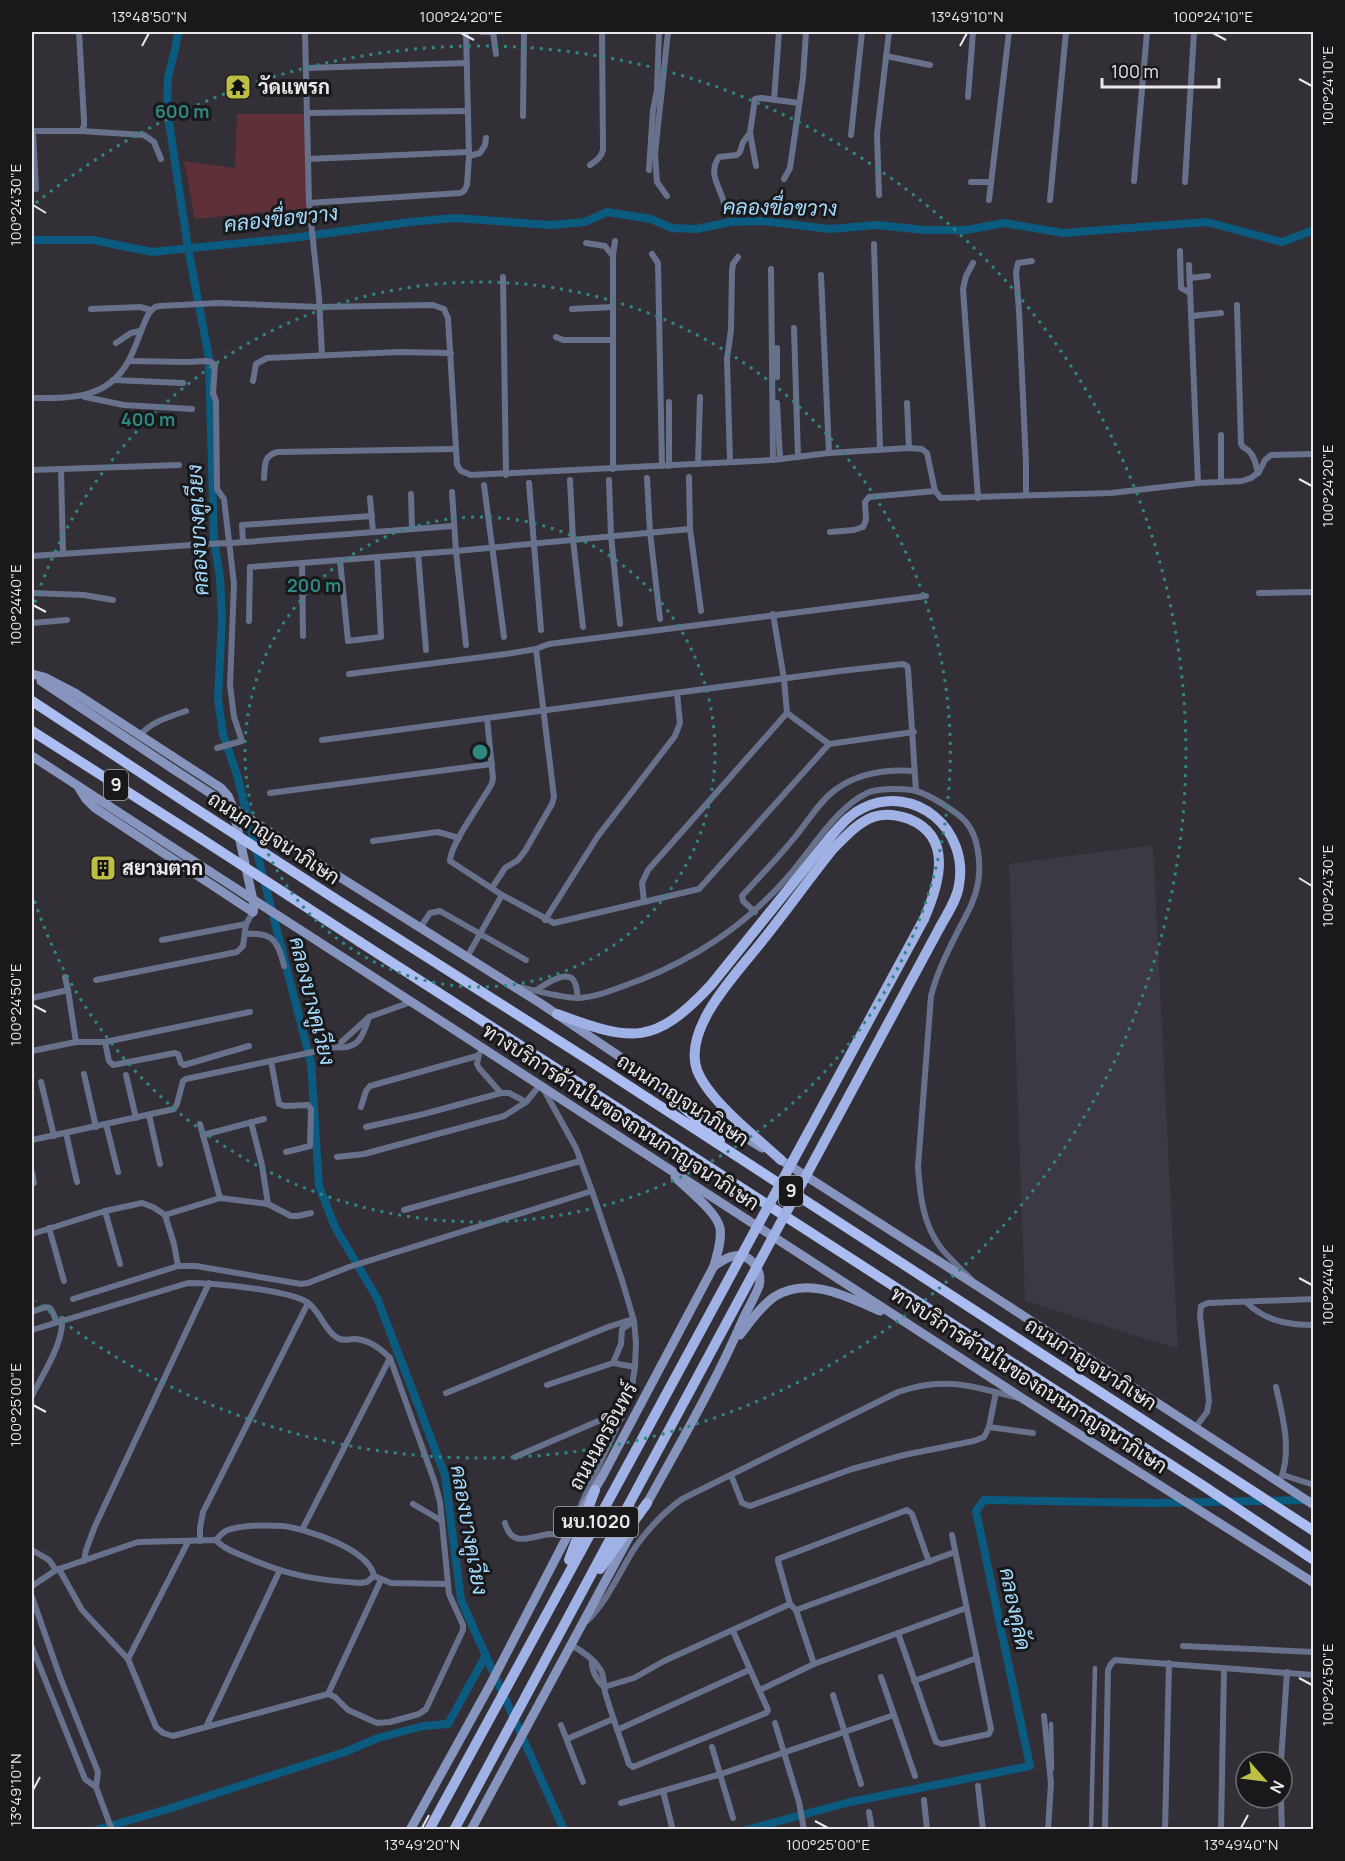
<svg xmlns="http://www.w3.org/2000/svg" width="1345" height="1861" font-family="Manrope,Sarabun,sans-serif">
  <style>
    .built { fill: #3c3844 }
    .green { fill: #5f3038 }
    .lines { fill: none; stroke-linecap: round; stroke-linejoin: round }
    .canal { stroke: #0b5b80; stroke-width: 8 }
    .pedestrian { stroke: #68718b; stroke-width: 4.5 }
    .minor { stroke: #68718b; stroke-width: 6 }
    .secondary { stroke: #8795be; stroke-width: 9 }
    .primary { stroke: #9fb1e5; stroke-width: 10 }
    .trunk { stroke: #acbef1; stroke-width: 10 }
    .minor-bridge { stroke: #68718b; stroke-width: 6 }
    .secondary-bridge { stroke: #8795be; stroke-width: 9 }
    .primary-bridge { stroke: #9fb1e5; stroke-width: 10 }
    .trunk-bridge { stroke: #acbef1; stroke-width: 10 }
    .ticks { fill: none; stroke: #eae8ed; stroke-width: 2 }
    .ring { fill: none; stroke: #308781; stroke-width: 3; stroke-dasharray: 3 6 }
    .labels { text-anchor: middle; stroke-width: 6; stroke-linejoin: round; paint-order: stroke }
    .shield { fill: #19181b; stroke: #abaaae; stroke-width: 1.5 }
    .shield-label { font-size: 18px; font-weight: bold; fill: #eae8ed }
    .poi-label { font-size: 20px; font-weight: bold; fill: #eae8ed; stroke: #19181b; text-anchor: start }
    .street-label { font-size: 20px; fill: #eae8ed; stroke: #19181b }
    .water-label { font-size: 21px; font-style: italic; fill: #a5dcfe; stroke: #19181b }
    .centre { fill: #308781; stroke: #19181b; stroke-width: 3 }
    .ring-label { font-size: 18px; text-anchor: middle; font-weight: bold; fill: #308781; stroke: #19181b; stroke-width: 6; stroke-linejoin: round; paint-order: stroke }
    .neatline { fill: none; stroke: #eae8ed; stroke-width: 2 }
    .ticks-label { font-size: 15px; text-anchor: middle; fill: #eae8ed }
  </style>
  <rect width="100%" height="100%" fill="#322f36"/>
  <polygon class="built" points="1153,845 1178,1349 1025,1301 1009,864"/>
  <polygon class="green" points="237,114 306,114 309,208 195,219 184,161 235,168"/>
  <g class="lines">
    <g class="canal">
      <polyline points="178,32 175,50 168,77 167,109 188,248 209,358 214,539 220,578 222,617 218,699 223,734 237,775 311,1063 319,1186 335,1227 377,1298 445,1475 461,1600 564,1830"/>
      <polyline points="32,240 93,240 152,252 292,238 410,222 454,218 550,225 585,222 607,212 651,219 672,228 697,229 730,222 762,221 830,229 877,225 924,230 966,230 1004,223 1063,233 1207,222 1282,242 1314,230"/>
      <polyline points="96,1830 168,1809 345,1752 378,1738 423,1726 448,1724 486,1655"/>
      <polyline points="746,1830 850,1802 1030,1766 976,1511 984,1500 1154,1503 1308,1500"/>
    </g>
    <g class="pedestrian">
      <polyline points="1051,1724 1052,1769"/>
      <polyline points="1091,1830 1095,1668"/>
    </g>
    <g class="minor">
      <polyline points="79,32 84,120 84,126 81,131"/>
      <polyline points="305,32 309,203 319,297 322,355"/>
      <polyline points="482,32 495,32"/>
      <polyline points="493,32 496,54"/>
      <polyline points="886,56 930,65"/>
      <polyline points="306,68 467,63"/>
      <polyline points="968,97 973,32"/>
      <polyline points="774,100 779,32"/>
      <polyline points="307,113 468,111"/>
      <polyline points="523,116 524,32"/>
      <polyline points="32,131 81,131 144,135 154,142 161,159"/>
      <polyline points="33,131 36,189"/>
      <polyline points="750,133 756,166"/>
      <polyline points="851,135 862,32"/>
      <polyline points="469,156 480,153 485,145 486,138"/>
      <polyline points="308,159 469,152"/>
      <path d="M590,165C596,161 601,158 603,150L602,32"/>
      <polyline points="649,170 653,110 657,90 659,32"/>
      <polyline points="784,179 790,168 803,78 806,32"/>
      <polyline points="1134,181 1147,32"/>
      <polyline points="971,182 991,182"/>
      <polyline points="1185,182 1194,32"/>
      <polyline points="879,195 877,134 889,32"/>
      <polyline points="667,196 657,182 655,154 668,32"/>
      <polyline points="989,200 1009,32"/>
      <polyline points="1050,200 1066,32"/>
      <polyline points="309,203 460,193 464,191 467,185 469,156 466,32"/>
      <path d="M725,208C723,189 706,176 719,157L737,155L740,152L743,142L750,133L755,99L761,98L799,103"/>
      <polyline points="586,243 605,246 613,256 613,469"/>
      <polyline points="874,244 880,449"/>
      <polyline points="1180,251 1181,288 1190,293"/>
      <polyline points="652,254 658,263 662,466"/>
      <polyline points="613,255 615,241"/>
      <polyline points="973,263 966,276 963,289 978,498"/>
      <polyline points="1189,265 1198,483"/>
      <polyline points="771,269 773,460"/>
      <polyline points="821,275 829,453"/>
      <polyline points="503,277 506,475"/>
      <polyline points="1190,278 1208,276"/>
      <path d="M1237,305L1241,444L1243,447C1254,452 1255,462 1258,473"/>
      <polyline points="91,309 140,307 151,310"/>
      <polyline points="572,309 612,307"/>
      <polyline points="1192,316 1221,313"/>
      <polyline points="794,328 798,457"/>
      <polyline points="556,337 563,340 613,340"/>
      <polyline points="116,343 131,333 140,331"/>
      <polyline points="777,348 777,377"/>
      <polyline points="129,361 187,362 206,361 211,362 215,365 213,393 216,401 217,489 224,499 234,584 230,685 234,717 242,741 217,748"/>
      <polyline points="113,380 183,383"/>
      <polyline points="253,381 256,364 267,358 399,352 451,353"/>
      <polyline points="85,397 124,405 192,409"/>
      <path d="M32,398C70,398 108,400 129,360C137,345 141,328 149,313L155,307L160,306L219,303L319,307L433,305L444,309L448,318L457,465L461,471L471,475L773,460L829,453L909,448L922,449L927,453L935,491L941,498L1111,493L1198,483L1242,481L1251,478L1259,472L1265,460L1271,455L1314,454"/>
      <polyline points="669,402 669,466"/>
      <polyline points="777,403 780,459"/>
      <polyline points="907,403 909,448"/>
      <polyline points="1221,435 1221,482"/>
      <polyline points="730,462 727,359 731,330 732,271 733,264 738,257"/>
      <polyline points="698,464 700,397"/>
      <polyline points="61,469 63,553"/>
      <polyline points="32,470 179,465"/>
      <polyline points="689,477 690,529 701,611"/>
      <path d="M264,478C265,466 263,455 278,452L456,449"/>
      <polyline points="647,478 650,532 660,619"/>
      <polyline points="570,480 573,540 583,627"/>
      <polyline points="609,480 611,536 620,624"/>
      <polyline points="529,483 541,630"/>
      <polyline points="484,485 504,637"/>
      <polyline points="452,492 456,551 690,529"/>
      <polyline points="411,494 412,529"/>
      <polyline points="1026,494 1026,463 1019,311 1016,272 1018,263 1032,261"/>
      <polyline points="370,498 373,532"/>
      <polyline points="830,532 854,530 863,527 866,520 865,502 869,497 935,491"/>
      <polyline points="243,542 242,525 372,516"/>
      <polyline points="232,543 453,526"/>
      <polyline points="418,554 426,650"/>
      <polyline points="32,556 206,544"/>
      <polyline points="340,560 348,641 381,637 377,557"/>
      <polyline points="302,563 303,636"/>
      <polyline points="32,593 84,595 113,600"/>
      <polyline points="1259,593 1314,592"/>
      <polyline points="773,614 784,679 787,713 829,744"/>
      <polyline points="249,621 250,567 456,551 466,645"/>
      <polyline points="32,623 67,620"/>
      <polyline points="349,674 506,654 536,649 549,644 926,596"/>
      <path d="M487,718L493,778L492,783C483,801 450,844 450,861L502,895L554,923L699,889L829,744L914,732"/>
      <path d="M140,735C153,721 169,717 186,711"/>
      <polyline points="322,740 840,671 903,664 907,666 908,669 916,791"/>
      <polyline points="270,793 492,764"/>
      <polyline points="373,841 438,832 459,838"/>
      <polyline points="492,888 505,868 518,860 525,851 552,804 554,797 536,649"/>
      <polyline points="644,902 642,883 648,870 787,713"/>
      <path d="M755,912L743,901L742,896C760,876 779,857 795,837C808,821 819,802 835,790C858,773 886,769 914,771"/>
      <polyline points="545,920 598,836 675,736 680,723 677,693"/>
      <polyline points="420,928 430,913 440,911 526,960"/>
      <path d="M245,934C272,932 278,940 284,966"/>
      <polyline points="162,940 246,924"/>
      <polyline points="467,957 502,895"/>
      <polyline points="65,977 68,990 76,1042"/>
      <polyline points="96,980 237,952 243,946 246,924 253,912"/>
      <path d="M519,987C538,991 557,997 577,998C592,998 607,992 621,987C685,965 741,930 786,879C810,853 834,809 867,793C878,788 904,788 916,791C930,795 956,811 966,822C979,837 981,865 978,883C975,900 967,914 959,929C948,951 937,972 931,996L918,1167C920,1195 923,1225 941,1248C950,1259 961,1269 971,1279"/>
      <path d="M536,990C545,985 569,967 575,983C577,987 577,993 578,998"/>
      <polyline points="32,998 68,990"/>
      <polyline points="105,1042 109,1061 113,1065 175,1053 178,1054 181,1063 184,1065 249,1046"/>
      <polyline points="336,1047 369,1017 411,1002"/>
      <polyline points="32,1051 76,1042 105,1042 250,1012"/>
      <polyline points="479,1054 477,1064 479,1068 501,1093"/>
      <polyline points="271,1061 279,1104 285,1106 308,1105 311,1109 310,1146 286,1152"/>
      <polyline points="84,1074 96,1127"/>
      <polyline points="126,1075 136,1118"/>
      <polyline points="41,1082 54,1136"/>
      <polyline points="544,1090 576,1148 592,1191 622,1280 634,1321 636,1343 635,1367 630,1398 580,1507"/>
      <polyline points="361,1107 366,1091 370,1086 477,1056"/>
      <polyline points="149,1115 160,1164"/>
      <polyline points="251,1122 262,1165 268,1204"/>
      <polyline points="106,1124 118,1172"/>
      <polyline points="200,1124 220,1198"/>
      <polyline points="366,1127 424,1114 501,1093 509,1093 526,1102"/>
      <polyline points="66,1133 77,1182"/>
      <polyline points="203,1135 264,1119"/>
      <path d="M32,1140L174,1109L177,1104L183,1081L186,1079L336,1047C359,1050 363,1036 369,1017"/>
      <polyline points="337,1157 364,1154 504,1116 526,1102 540,1085"/>
      <polyline points="32,1172 34,1183"/>
      <polyline points="404,1210 580,1161"/>
      <polyline points="105,1211 120,1264"/>
      <polyline points="165,1215 220,1198 268,1204 291,1216 298,1216 311,1213"/>
      <polyline points="49,1228 64,1281"/>
      <polyline points="32,1234 105,1211 142,1203 153,1207 165,1215 174,1244 178,1266 196,1266 301,1284 308,1283 349,1267 592,1191"/>
      <polyline points="73,1299 178,1266"/>
      <path d="M1246,1302C1265,1321 1288,1325 1314,1325"/>
      <path d="M32,1312C48,1306 51,1302 56,1322"/>
      <path d="M32,1330L188,1283C214,1283 287,1290 307,1302C320,1311 324,1329 336,1337C343,1342 348,1339 354,1339C368,1339 381,1349 390,1358L435,1483L440,1502L449,1594L463,1625V1630L426,1709L419,1714L390,1722L377,1723L348,1710L335,1697L328,1694L173,1736L163,1733L156,1727L128,1659L82,1610L59,1569"/>
      <polyline points="613,1363 621,1344 622,1329 631,1323"/>
      <polyline points="547,1385 613,1363 635,1367"/>
      <path d="M1276,1387C1283,1418 1293,1453 1279,1483"/>
      <polyline points="446,1393 608,1327 633,1319"/>
      <path d="M32,1396C42,1375 64,1343 62,1319"/>
      <polyline points="989,1427 1033,1433"/>
      <polyline points="1195,1428 1207,1412 1209,1401 1200,1315 1201,1306 1208,1303 1314,1299"/>
      <polyline points="515,1457 603,1419 610,1417 622,1417"/>
      <polyline points="731,1475 742,1503 750,1506 852,1469 904,1455 974,1441 984,1437 989,1427 996,1392"/>
      <polyline points="1283,1475 1314,1485"/>
      <polyline points="413,1504 442,1521"/>
      <path d="M505,1523C512,1548 529,1537 549,1534C555,1534 562,1535 568,1536"/>
      <polyline points="302,1530 390,1358"/>
      <path d="M216,1540C220,1535 225,1530 231,1529C246,1525 267,1525 283,1526C307,1529 369,1549 374,1576"/>
      <polyline points="200,1541 200,1528 203,1512 308,1303"/>
      <polyline points="32,1550 49,1560 56,1570"/>
      <polyline points="84,1561 86,1550 95,1526 209,1283"/>
      <path d="M32,1586L56,1570L138,1542L216,1540C224,1549 236,1553 248,1558C289,1576 316,1580 360,1583L367,1582L374,1576L391,1583L447,1584"/>
      <polyline points="32,1597 60,1677 98,1772 96,1787 112,1830"/>
      <polyline points="796,1610 955,1552"/>
      <path d="M587,1621C609,1599 619,1572 636,1546C649,1528 664,1512 682,1499L898,1392C945,1376 972,1386 1018,1398"/>
      <polyline points="898,1633 936,1742 942,1744 989,1734 991,1729 952,1535"/>
      <path d="M571,1645C582,1651 593,1658 600,1669C605,1676 603,1684 605,1692C612,1716 621,1740 629,1764L633,1767L766,1713L768,1710L733,1631"/>
      <polyline points="1183,1646 1314,1652"/>
      <polyline points="32,1647 85,1779 96,1787"/>
      <polyline points="128,1659 188,1542"/>
      <path d="M592,1660C591,1671 596,1679 604,1687"/>
      <polyline points="814,1664 796,1610 790,1604 778,1561 778,1559 907,1510 912,1514 929,1562"/>
      <polyline points="881,1677 915,1776"/>
      <polyline points="914,1681 977,1658"/>
      <polyline points="604,1687 634,1678 664,1661 790,1604"/>
      <polyline points="760,1690 814,1664 966,1608"/>
      <polyline points="328,1694 381,1580"/>
      <polyline points="833,1695 861,1784"/>
      <polyline points="1044,1716 1051,1783 1048,1830"/>
      <polyline points="775,1723 799,1802 804,1830"/>
      <polyline points="561,1725 583,1782"/>
      <polyline points="206,1727 279,1572"/>
      <polyline points="617,1730 749,1670"/>
      <polyline points="567,1739 613,1719"/>
      <polyline points="712,1747 733,1818"/>
      <polyline points="1281,1762 1287,1672"/>
      <polyline points="978,1786 983,1830"/>
      <polyline points="663,1791 672,1827"/>
      <polyline points="1281,1798 1282,1830"/>
      <polyline points="924,1800 927,1830"/>
      <polyline points="621,1803 721,1774 894,1715"/>
      <polyline points="869,1812 872,1830"/>
      <polyline points="1105,1830 1108,1670 1111,1664 1115,1660 1314,1675"/>
      <polyline points="1165,1830 1169,1663"/>
      <polyline points="1221,1830 1224,1669"/>
    </g>
    <g class="secondary">
      <polyline points="32,674 44,677 75,693 221,788 228,796 233,808 254,905 253,912"/>
      <polyline points="41,681 173,769"/>
      <polyline points="32,756 209,871"/>
      <polyline points="79,788 86,799 95,808 253,912"/>
      <polyline points="327,869 540,1003 656,1081"/>
      <polyline points="350,962 1025,1400 1314,1583"/>
      <polyline points="667,1089 762,1148"/>
      <polyline points="784,1162 979,1287 1314,1505"/>
      <path d="M740,1335C750,1322 760,1307 774,1297C808,1275 848,1297 880,1311"/>
      <path d="M645,1507C679,1445 715,1384 743,1319C748,1308 755,1297 759,1286C763,1271 751,1253 734,1256C726,1257 721,1262 714,1266"/>
      <path d="M410,1830L489,1687L572,1527L602,1477L714,1266C717,1254 722,1241 720,1228C717,1212 687,1189 675,1177"/>
      <polyline points="471,1830 634,1528"/>
    </g>
    <g class="primary">
      <path d="M557,1014C633,1042 654,1046 711,985L832,835C841,825 850,814 863,808C916,783 969,830 959,885C957,900 947,914 940,927"/>
      <path d="M781,1160C756,1137 709,1101 697,1070C682,1027 740,970 763,940C787,910 809,879 833,849C845,837 857,823 873,817C884,813 898,815 909,819C954,837 939,885 924,919"/>
      <polyline points="569,1560 595,1490"/>
      <polyline points="600,1569 647,1503"/>
      <polyline points="429,1830 636,1450"/>
      <polyline points="454,1830 643,1478"/>
    </g>
    <g class="trunk">
      <polyline points="32,701 196,809"/>
      <polyline points="32,731 200,838"/>
      <polyline points="334,898 592,1062 1314,1531"/>
      <polyline points="360,942 1202,1485 1314,1560"/>
      <polyline points="651,1078 720,1140"/>
    </g>
    <polyline class="minor-bridge" points="206,544 232,543"/>
    <g class="secondary-bridge">
      <polyline points="173,769 327,869"/>
      <polyline points="209,871 350,962"/>
    </g>
    <g class="primary-bridge">
      <polyline points="636,1450 924,919"/>
      <polyline points="643,1478 940,927"/>
    </g>
    <g class="trunk-bridge">
      <polyline points="196,809 334,898"/>
      <polyline points="200,838 360,942"/>
    </g>
  </g>
  <path class="ticks" d="M461,33L474,40M1213,33L1226,40M142,46L149,33M960,46L967,33M1299,79L1312,86M33,205L46,213M1299,479L1312,486M33,605L46,612M1299,878L1312,886M33,1005L46,1012M1299,1278L1312,1285M33,1405L46,1412M1299,1678L1312,1685M33,1790L40,1777M815,1821L828,1828M422,1828L429,1815M1241,1828L1248,1815"/>
  <g class="ring">
    <circle cx="480" cy="752" r="235"/>
    <path d="M32 611A470 470 0 1 1 32 893"/>
    <path d="M36 203A706 706 0 1 1 36 1301"/>
  </g>
  <defs>
    <g id="temple-square" transform="scale(1.35)"><rect x="-9" y="-9" width="18" height="18" rx="4" fill="#bcbf44" stroke="#19181b"/><path d="M0-6L5-2H3V0L6.5 2.5H4V6H1.5V3h-3V6H-4V2.5H-6.5L-3 0V-2H-5Z" fill="#111"/></g>
    <g id="building-square" transform="scale(1.35)"><rect x="-9" y="-9" width="18" height="18" rx="4" fill="#bcbf44" stroke="#19181b"/><path d="M-4-6H4V6H1V3H-1V6H-4ZM-2.5-4.3h1.7v1.8h-1.7ZM.8-4.3h1.7v1.8H.8ZM-2.5-1h1.7V.8h-1.7ZM.8-1h1.7V.8H.8Z" fill="#111"/></g>
  </defs>
  <g fill-rule="evenodd">
    <use href="#temple-square" x="238" y="87"/>
    <use href="#building-square" x="103" y="868"/>
  </g>
  <g class="labels">
    <g class="shield">
      <rect x="104" y="770" width="24" height="30" rx="4.5"/>
      <rect x="779" y="1176" width="24" height="30" rx="4.5"/>
      <rect x="554" y="1507" width="84" height="30" rx="4.5"/>
    </g>
    <g class="shield-label">
      <text x="116" y="791">9</text>
      <text x="791" y="1197">9</text>
      <text x="596" y="1528">นบ.1020</text>
    </g>
    <g class="poi-label">
      <text x="258" y="94">วัดแพรก</text>
      <text x="122" y="875">สยามตาก</text>
    </g>
    <g class="street-label">
      <text transform="translate(274 838) rotate(33)" y="7">ถนนกาญจนาภิเษก</text>
      <text transform="translate(683 1100) rotate(33)" y="7">ถนนกาญจนาภิเษก</text>
      <text transform="translate(621 1117) rotate(33)" y="7">ทางบริการด้านในของถนนกาญจนาภิเษก</text>
      <text transform="translate(1091 1364) rotate(33)" y="7">ถนนกาญจนาภิเษก</text>
      <text transform="translate(1029 1380) rotate(33)" y="7">ทางบริการด้านในของถนนกาญจนาภิเษก</text>
      <text transform="translate(603 1436) rotate(-61)" y="7">ถนนนครอินทร์</text>
    </g>
    <g class="water-label">
      <text transform="translate(780 208) rotate(1)" y="7">คลองขื่อขวาง</text>
      <text transform="translate(281 219) rotate(-6)" y="7">คลองขื่อขวาง</text>
      <text transform="translate(198 530) rotate(-93)" y="7">คลองบางคูเวียง</text>
      <text transform="translate(312 1001) rotate(76)" y="7">คลองบางคูเวียง</text>
      <text transform="translate(469 1530) rotate(80)" y="7">คลองบางคูเวียง</text>
      <text transform="translate(1015 1609) rotate(78)" y="7">คลองคูลัด</text>
    </g>
  </g>
  <circle cx="480" cy="752" r="9" class="centre"/>
  <g class="ring-label">
    <text x="182" y="118">600 m</text>
    <text x="148" y="426">400 m</text>
    <text x="314" y="592">200 m</text>
  </g>
  <rect width="1345" height="1861" fill="none" stroke="#19181b" stroke-width="66"/>
  <g transform="translate(1264 1780) rotate(118)"><circle r="28" fill="#19181b" stroke="#6d6b6f" stroke-width="1.5"/>
  <path d="M0-4.5L10 22L0 15L-10 22Z" fill="#bcbf44"/>
  <text y="-9" font-size="16" font-weight="bold" text-anchor="middle" fill="#eae8ed">N</text>
  </g>
  <path d="M1102 78v9h117v-9" fill="none" stroke="#eae8ed" stroke-width="3"/>
  <text x="1111" y="78" font-size="18" fill="#eae8ed" stroke="#19181b" stroke-width="4.5" paint-order="stroke">100 m</text>
  <rect x="33" y="33" width="1279" height="1795" class="neatline"/>
  <g class="ticks-label">
    <text x="149" y="22">13°48'50"N</text>
    <text x="461" y="22">100°24'20"E</text>
    <text x="967" y="22">13°49'10"N</text>
    <text x="1213" y="22">100°24'10"E</text>
    <text transform="translate(1328 86) rotate(-90)" y="5">100°24'10"E</text>
    <text transform="translate(16 205) rotate(-90)" y="5">100°24'30"E</text>
    <text transform="translate(1328 486) rotate(-90)" y="5">100°24'20"E</text>
    <text transform="translate(16 605) rotate(-90)" y="5">100°24'40"E</text>
    <text transform="translate(1328 886) rotate(-90)" y="5">100°24'30"E</text>
    <text transform="translate(16 1005) rotate(-90)" y="5">100°24'50"E</text>
    <text transform="translate(1328 1285) rotate(-90)" y="5">100°24'40"E</text>
    <text transform="translate(16 1405) rotate(-90)" y="5">100°25'00"E</text>
    <text transform="translate(1328 1685) rotate(-90)" y="5">100°24'50"E</text>
    <text transform="translate(16 1790) rotate(-90)" y="5">13°49'10"N</text>
    <text x="422" y="1850">13°49'20"N</text>
    <text x="828" y="1850">100°25'00"E</text>
    <text x="1241" y="1850">13°49'40"N</text>
  </g>
</svg>
